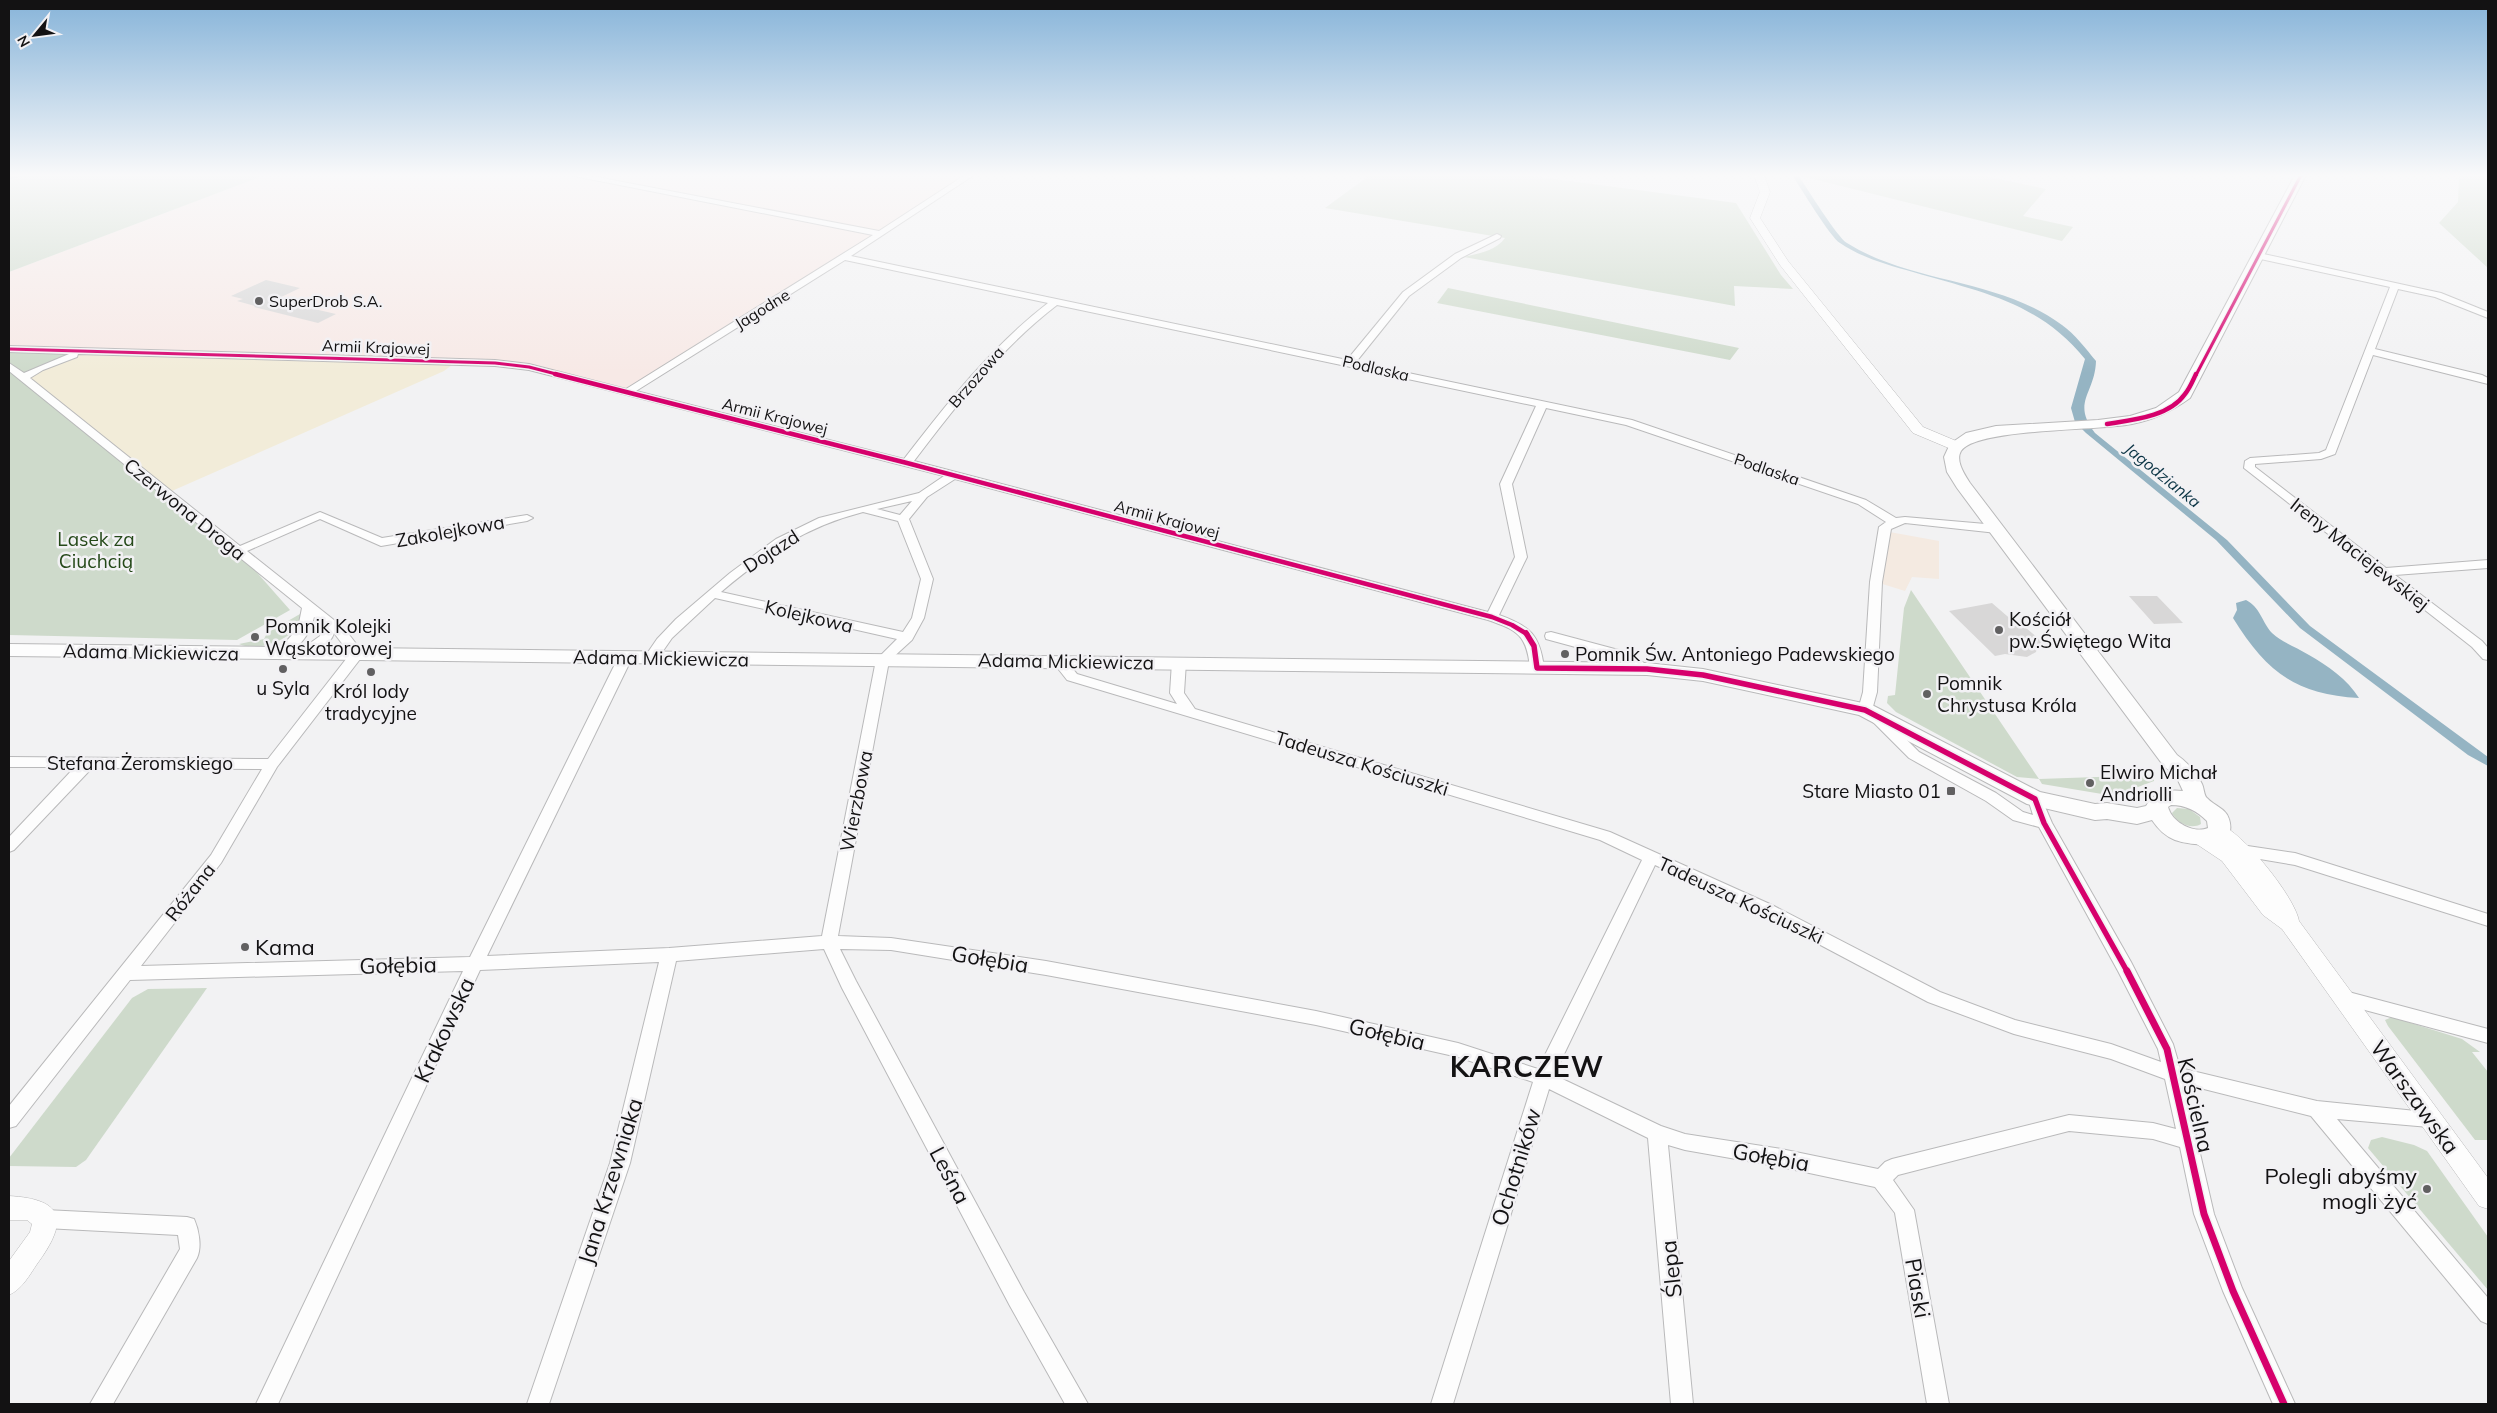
<svg xmlns="http://www.w3.org/2000/svg" width="2497" height="1413" font-family="Mulish,sans-serif">
  <style>
    .commercial { fill: #f4eae1 }
    .industrial { fill: #f7e9e6 }
    .green { fill: #cedacb }
    .sand { fill: #f2ecd9 }
    .water { fill: #95b4c3 }
    .lines { fill: none; stroke-linecap: round; stroke-linejoin: round }
    .stream { stroke: #95b4c3; stroke-width: 3 }
    .building { fill: #d8d7d7 }
    .minor-casing { stroke: #b9b9ba; stroke-width: 2 }
    .tertiary-casing { stroke: #b9b9ba; stroke-width: 1 }
    .secondary-casing { stroke: #b9b9ba; stroke-width: 2 }
    .minor { fill: #fdfdfd; fill-rule: evenodd }
    .tertiary { fill: #fdfdfd; fill-rule: evenodd }
    .secondary { fill: #fdfdfd; fill-rule: evenodd }
    .cycleway-far3-casing { stroke: #f2f1f4; stroke-width: 5 }
    .cycleway-far2-casing { stroke: #f2f1f4; stroke-width: 7 }
    .cycleway-far1-casing { stroke: #f2f1f4; stroke-width: 9 }
    .cycleway-casing { stroke: #f2f1f4; stroke-width: 10 }
    .cycleway-far3 { stroke: #d6006c; stroke-width: 3 }
    .cycleway-far2 { stroke: #d6006c; stroke-width: 4.5 }
    .cycleway-far1 { stroke: #d6006c; stroke-width: 5.5 }
    .cycleway { stroke: #d6006c; stroke-width: 7 }
    .poi-dot { fill: #616061; stroke: #f2f1f4; stroke-width: 2 }
    .labels { text-anchor: middle; stroke-width: 5; stroke-linejoin: round; paint-order: stroke }
    .far-poi-label { font-size: 16px; fill: #131213; stroke: #f2f1f4; text-anchor: start }
    .far-street-label { font-size: 16px; fill: #131213; stroke: #f2f1f4 }
    .far-water-label { font-size: 16px; font-style: italic; fill: #093343; stroke: #f2f1f4 }
    .street-label { font-size: 19px; fill: #131213; stroke: #f2f1f4 }
    .park-label { font-size: 19px; fill: #254919; stroke: #f2f1f4 }
    .poi-label { font-size: 19px; fill: #131213; stroke: #f2f1f4; text-anchor: start }
    .near-poi-label { font-size: 22px; fill: #131213; stroke: #f2f1f4; text-anchor: start }
    .near-street-label { font-size: 22px; fill: #131213; stroke: #f2f1f4 }
    .near-district-label { font-size: 29px; font-weight: bold; letter-spacing: 1px; fill: #131213; stroke: #f2f1f4 }
  </style>
  <rect width="100%" height="100%" fill="#f2f2f3"/>
  <polygon class="commercial" points="1884,531 1939,541 1939,579 1912,577 1905,591 1876,582"/>
  <polygon class="industrial" points="265,175 970,175 628,392 529,367 9,349 9,272"/>
  <g class="green">
    <polygon points="9,175 265,175 9,272"/>
    <path d="M1370,175H1524L1736,203L1781,275L1793,289L1734,286L1735,306L1464,257C1479,253 1496,251 1505,238L1325,208Z"/>
    <polygon points="1797,175 1981,175 2046,189 2023,216 2073,227 2062,241"/>
    <polygon points="2459,175 2488,175 2488,268 2439,223 2458,202"/>
    <polygon points="1448,288 1739,348 1730,360 1437,303"/>
    <polygon points="9,349 84,352 23,377 238,551 290,610 237,640 9,635"/>
    <polygon points="1911,590 2039,779 2154,775 2154,781 2114,796 2042,784 2039,779 2017,777 1896,712 1887,703 1888,696 1895,695 1904,608"/>
    <path d="M300,614L302,620C294,639 258,653 239,644L264,639L267,633Z"/>
    <path d="M2177,808L2189,809L2200,817L2201,824C2191,830 2177,823 2172,813Z"/>
    <polygon points="207,988 86,1160 76,1167 9,1166 9,1158 132,998 148,989"/>
    <polygon points="2392,1017 2462,1039 2480,1052 2472,1052 2488,1072 2488,1140 2475,1140 2388,1026 2385,1020"/>
    <polygon points="2382,1137 2414,1145 2427,1151 2488,1237 2488,1290 2368,1148 2371,1140"/>
  </g>
  <polygon class="sand" points="84,352 456,362 444,371 165,494 23,378 40,368"/>
  <g class="water">
    <path d="M1792,175H1798C1807,188 1837,237 1847,243C1912,284 1999,278 2062,325C2075,334 2086,349 2096,361C2095,394 2071,402 2095,433L2227,540L2310,626L2488,757V766L2468,755L2300,628L2216,540L2086,433L2075,422L2071,408L2085,359C2039,302 1981,292 1913,272C1888,265 1862,258 1840,243C1830,237 1801,188 1792,175Z"/>
    <path d="M2246,600C2260,607 2262,622 2272,633C2283,643 2296,647 2309,655C2327,665 2348,680 2359,698C2294,694 2266,671 2233,618L2237,610L2236,603Z"/>
  </g>
  <g class="lines">
    <polyline class="stream" points="9,178 20,175"/>
  </g>
  <g class="building">
    <polygon points="266,280 300,288 275,300 336,314 318,323 254,307 255,306 237,301 243,299 231,296"/>
    <polygon points="2129,596 2157,596 2183,623 2154,624"/>
    <polygon points="1992,603 2014,622 2018,621 2047,646 2037,648 2036,652 2027,657 2005,654 1995,656 1949,611"/>
  </g>
  <g class="lines">
    <g class="minor-casing">
      <g id="minor">
        <path d="M569,175H586L879,231L965,175H974L851,256L1347,360L1403,292L1455,254L1497,234L1501,236L1500,238L1461,258L1409,296L1356,362L1632,420L1866,500L1896,518L1905,517L1997,525L2003,529L1997,533L1905,523L1891,529L1882,582L1877,692L1872,710L1865,715L1858,710L1863,692L1870,582L1879,527L1886,522L1858,504L1626,425L1546,408L1512,484L1527,557L1499,615C1530,626 1540,635 1544,668L1537,672L1530,668C1527,635 1517,630 1488,620L955,479L927,497L909,519L933,579L924,618L912,640L889,661L838,936L891,938L1046,961L1316,1011L1458,1043L1538,1069L1642,860L1600,840L1067,680L1052,661L1059,657L1064,658L1077,674L1177,704L1170,693L1172,662L1179,658L1186,662L1184,693L1195,709L1610,832L1772,905L1940,992L2015,1020L2111,1044L2161,1062L2158,1049L2118,971L2039,827L2013,820L1986,801L1909,758L1873,722L1871,719L1878,714L1883,716L1919,752L1996,793L2023,812L2033,815L2028,799L2030,795H2040L2052,823L2131,962L2173,1044L2180,1068L2317,1101L2436,1113L2438,1119L2436,1125L2429,1127L2337,1119L2488,1298V1324L2481,1321L2311,1116L2184,1084L2214,1214L2242,1288L2295,1404H2273L2223,1291L2194,1214L2180,1147L2153,1139L2069,1131L1898,1175L1893,1180L1914,1210L1949,1404H1927L1895,1213L1875,1187L1781,1167L1685,1150L1668,1145L1693,1404H1671L1648,1138L1549,1089L1453,1404H1431L1533,1082L1458,1057L1316,1025L1046,975L891,950L840,949L856,981L1024,1292L1088,1404H1065L1010,1306L842,988L824,949L676,961L630,1163L549,1404H527L610,1163L659,962L480,970L278,1404H256L463,971L130,980L16,1126L9,1128V1106L211,855L262,769L92,768L14,850L9,852V837L75,767H9V757L268,759L350,654L334,633C331,644 311,660 299,657L297,654L299,651L320,636L323,624L314,617C311,634 299,645 288,657H278L276,654L278,651L298,628L302,608L9,371V363L24,373L69,354L9,352V346L495,360L529,364L626,389L873,235ZM845,260L1048,303C991,347 948,402 904,459L636,391ZM1057,305L1536,406L1500,484L1515,557L1488,612L914,461C957,404 1000,349 1057,305ZM78,354L495,366L529,370L944,476L919,493L819,518L776,539L730,573L676,619L657,639L644,658L646,661H656L672,638L715,598L897,639L876,660L822,936L669,948L487,956L632,658L625,654L618,658L470,957L141,966L221,863L277,767L364,654L344,628L247,551L320,519L381,546L527,521L533,518L527,515L382,538L320,512L240,546L30,378L43,370L77,357ZM912,501L900,515L877,509ZM863,512L898,521L921,579L912,618L903,632L721,592C766,554 805,527 863,512ZM1655,865L1760,913L1928,1002L2014,1034L2111,1059L2165,1079L2176,1129L2153,1123L2069,1115L1892,1159L1885,1162L1878,1169L1781,1149L1685,1134L1661,1126L1554,1075Z"/>
        <polygon points="2259,253 2441,293 2488,312 2488,318 2435,297 2398,289 2375,349 2482,375 2488,378 2488,384 2373,355 2335,454 2321,459 2255,464 2255,467 2386,568 2488,560 2488,568 2395,575 2482,641 2488,648 2488,660 2483,659 2472,647 2244,468 2245,461 2250,458 2319,453 2326,450 2390,287 2256,258 2255,256"/>
        <polygon points="1551,632 1626,652 1654,669 1647,673 1642,672 1616,658 1546,639 1545,636 1546,633"/>
        <polygon points="2241,845 2295,853 2488,914 2488,926 2295,865 2236,855 2233,851 2236,847"/>
        <polygon points="2341,990 2488,1029 2488,1043 2335,1002 2332,997 2335,992"/>
        <path d="M45,1210L187,1217L194,1219C199,1230 202,1247 197,1258L113,1404H90L180,1249L178,1235L45,1228L38,1226L35,1219L38,1212Z"/>
      </g>
    </g>
    <g class="tertiary-casing">
      <g id="tertiary">
        <polygon points="1754,175 1764,175 1770,192 1760,218 1788,261 1923,427 1961,443 1963,446 1961,449 1951,449 1913,433 1780,265 1750,218 1760,192"/>
        <path d="M2219,824C2242,831 2295,897 2299,921L2488,1178V1209L2479,1206L2282,929L2263,915L2222,861L2195,843L2192,838L2195,833L2202,831L2211,835L2209,831L2212,826Z"/>
        <path d="M9,1196C66,1199 68,1222 37,1264C29,1276 22,1289 9,1295V1261L30,1232L32,1224L27,1220H9Z"/>
      </g>
    </g>
    <g class="secondary-casing">
      <path id="secondary" d="M2295,175H2306L2190,398C2172,411 2154,420 2132,424C2100,431 1976,428 1961,451C1955,461 1965,475 1970,483L2177,755C2188,763 2196,772 2202,784C2204,788 2204,796 2207,798C2214,806 2226,808 2229,819C2239,851 2192,846 2175,840C2165,836 2158,829 2152,820L2137,824L2107,819L2095,820L2027,804L1859,715L1703,681L1647,675L9,656V644L1647,663L1703,669L1872,705L2040,792L2095,804L2107,803L2137,808L2146,806C2154,792 2167,789 2183,791L2177,778L2163,765L1957,488L1947,472L1944,457L1950,444L1966,433L1996,426L2098,420L2130,416L2156,408L2179,392ZM2171,805C2186,805 2197,811 2207,821L2208,828C2193,834 2172,822 2168,807Z"/>
    </g>
    <use href="#minor" class="minor"/>
    <use href="#tertiary" class="tertiary"/>
    <use href="#secondary" class="secondary"/>
    <g class="cycleway-far3-casing">
      <g id="cycleway-far3">
        <polyline points="9,349 495,363 529,367 560,375"/>
        <polyline points="2196,375 2301,175"/>
      </g>
    </g>
    <g class="cycleway-far2-casing">
      <g id="cycleway-far2">
        <polyline points="555,374 907,463 1492,617 1512,625 1527,634"/>
        <path d="M2107,424C2132,420 2169,417 2185,394C2190,388 2193,380 2196,374"/>
      </g>
    </g>
    <g class="cycleway-far1-casing">
      <polyline id="cycleway-far1" points="1526,633 1534,646 1537,668 1647,669 1703,675 1865,710 2035,799 2044,823 2128,973"/>
    </g>
    <g class="cycleway-casing">
      <polyline id="cycleway" points="2127,971 2167,1049 2204,1214 2233,1291 2284,1404"/>
    </g>
    <use href="#cycleway-far3" class="cycleway-far3"/>
    <use href="#cycleway-far2" class="cycleway-far2"/>
    <use href="#cycleway-far1" class="cycleway-far1"/>
    <use href="#cycleway" class="cycleway"/>
  </g>
  <linearGradient id="sky" x2="0" y2="1"><stop stop-color="#87b4d9"/><stop offset="0.47" stop-color="#f9f9fa"/><stop offset="1" stop-color="#f9f9fa" stop-opacity="0"/></linearGradient>
  <rect width="2497" height="373" fill="url(#sky)"/>
  <g class="poi-dot">
    <circle cx="259" cy="301" r="5"/>
    <circle cx="1999" cy="630" r="5"/>
    <circle cx="255" cy="637" r="5"/>
    <circle cx="1565" cy="654" r="5"/>
    <circle cx="283" cy="669" r="5"/>
    <circle cx="371" cy="672" r="5"/>
    <circle cx="1927" cy="694" r="5"/>
    <circle cx="2090" cy="783" r="5"/>
    <rect x="1946" y="786" width="10" height="10" rx="2.5"/>
    <circle cx="245" cy="947" r="5"/>
    <circle cx="2427" cy="1189" r="5"/>
  </g>
  <g class="labels">
    <g class="far-poi-label">
      <text x="269" y="307">SuperDrob S.A.</text>
    </g>
    <g class="far-street-label">
      <text transform="translate(762 309) rotate(-32)" y="6">Jagodne</text>
      <text transform="translate(376 347) rotate(2)" y="6">Armii Krajowej</text>
      <text transform="translate(1376 368) rotate(13)" y="6">Podlaska</text>
      <text transform="translate(976 377) rotate(-49)" y="6">Brzozowa</text>
      <text transform="translate(775 416) rotate(14)" y="6">Armii Krajowej</text>
      <text transform="translate(1767 469) rotate(19)" y="6">Podlaska</text>
      <text transform="translate(1167 519) rotate(15)" y="6">Armii Krajowej</text>
    </g>
    <g class="far-water-label">
      <text transform="translate(2163 475) rotate(39)" y="6">Jagodzianka</text>
    </g>
    <g class="street-label">
      <text transform="translate(185 509) rotate(39)" y="7">Czerwona Droga</text>
      <text transform="translate(450 531) rotate(-10)" y="7">Zakolejkowa</text>
      <text transform="translate(771 551) rotate(-33)" y="7">Dojazd</text>
      <text transform="translate(2360 554) rotate(38)" y="7">Ireny Maciejewskiej</text>
      <text transform="translate(809 616) rotate(13)" y="7">Kolejkowa</text>
      <text transform="translate(151 652) rotate(1)" y="7">Adama Mickiewicza</text>
      <text transform="translate(661 658) rotate(1)" y="7">Adama Mickiewicza</text>
      <text transform="translate(1066 661) rotate(1)" y="7">Adama Mickiewicza</text>
      <text x="140" y="770">Stefana Żeromskiego</text>
      <text transform="translate(1362 763) rotate(17)" y="7">Tadeusza Kościuszki</text>
      <text transform="translate(856 801) rotate(-79)" y="7">Wierzbowa</text>
      <text transform="translate(190 892) rotate(-52)" y="7">Różana</text>
      <text transform="translate(1741 900) rotate(25)" y="7">Tadeusza Kościuszki</text>
    </g>
    <g class="park-label">
      <text x="96" y="546">Lasek za<tspan x="96" dy="22">Ciuchcią</tspan></text>
    </g>
    <g class="poi-label">
      <text x="2009" y="626">Kościół<tspan x="2009" dy="22">pw.Świętego Wita</tspan></text>
      <text x="265" y="633">Pomnik Kolejki<tspan x="265" dy="22">Wąskotorowej</tspan></text>
      <text x="1575" y="661">Pomnik Św. Antoniego Padewskiego</text>
      <text x="1937" y="690">Pomnik<tspan x="1937" dy="22">Chrystusa Króla</tspan></text>
      <text x="283" y="695" text-anchor="middle">u Syla</text>
      <text x="371" y="698" text-anchor="middle">Król lody<tspan x="371" dy="22">tradycyjne</tspan></text>
      <text x="2100" y="779">Elwiro Michał<tspan x="2100" dy="22">Andriolli</tspan></text>
      <text x="1941" y="798" text-anchor="end">Stare Miasto 01</text>
    </g>
    <g class="near-poi-label">
      <text x="255" y="955">Kama</text>
      <text x="2417" y="1184" text-anchor="end">Polegli abyśmy<tspan x="2417" dy="25">mogli żyć</tspan></text>
    </g>
    <g class="near-street-label">
      <text transform="translate(990 959) rotate(9)" y="8">Gołębia</text>
      <text transform="translate(398 965) rotate(-1)" y="8">Gołębia</text>
      <text transform="translate(444 1030) rotate(-65)" y="8">Krakowska</text>
      <text transform="translate(1387 1034) rotate(13)" y="8">Gołębia</text>
      <text transform="translate(2415 1097) rotate(54)" y="8">Warszawska</text>
      <text transform="translate(2196 1105) rotate(77)" y="8">Kościelna</text>
      <text transform="translate(1771 1157) rotate(10)" y="8">Gołębia</text>
      <text transform="translate(1516 1167) rotate(-73)" y="8">Ochotników</text>
      <text transform="translate(950 1175) rotate(62)" y="8">Leśna</text>
      <text transform="translate(610 1181) rotate(-73)" y="8">Jana Krzewniaka</text>
      <text transform="translate(1671 1269) rotate(-96)" y="8">Ślepa</text>
      <text transform="translate(1918 1288) rotate(80)" y="8">Piaski</text>
    </g>
    <g class="near-district-label">
      <text x="1527" y="1077">KARCZEW</text>
    </g>
  </g>
  <rect width="2497" height="1413" fill="none" stroke="#131213" stroke-width="20"/>
  <g transform="translate(35 35) rotate(241)" stroke="#f2f1f4" stroke-width="4" paint-order="stroke">
  <path d="M0-4L9 19L0 12L-9 19Z" fill="#131213"/>
  <text y="-8" font-size="14" font-weight="bold" text-anchor="middle" fill="#131213">N</text>
  </g>
</svg>
